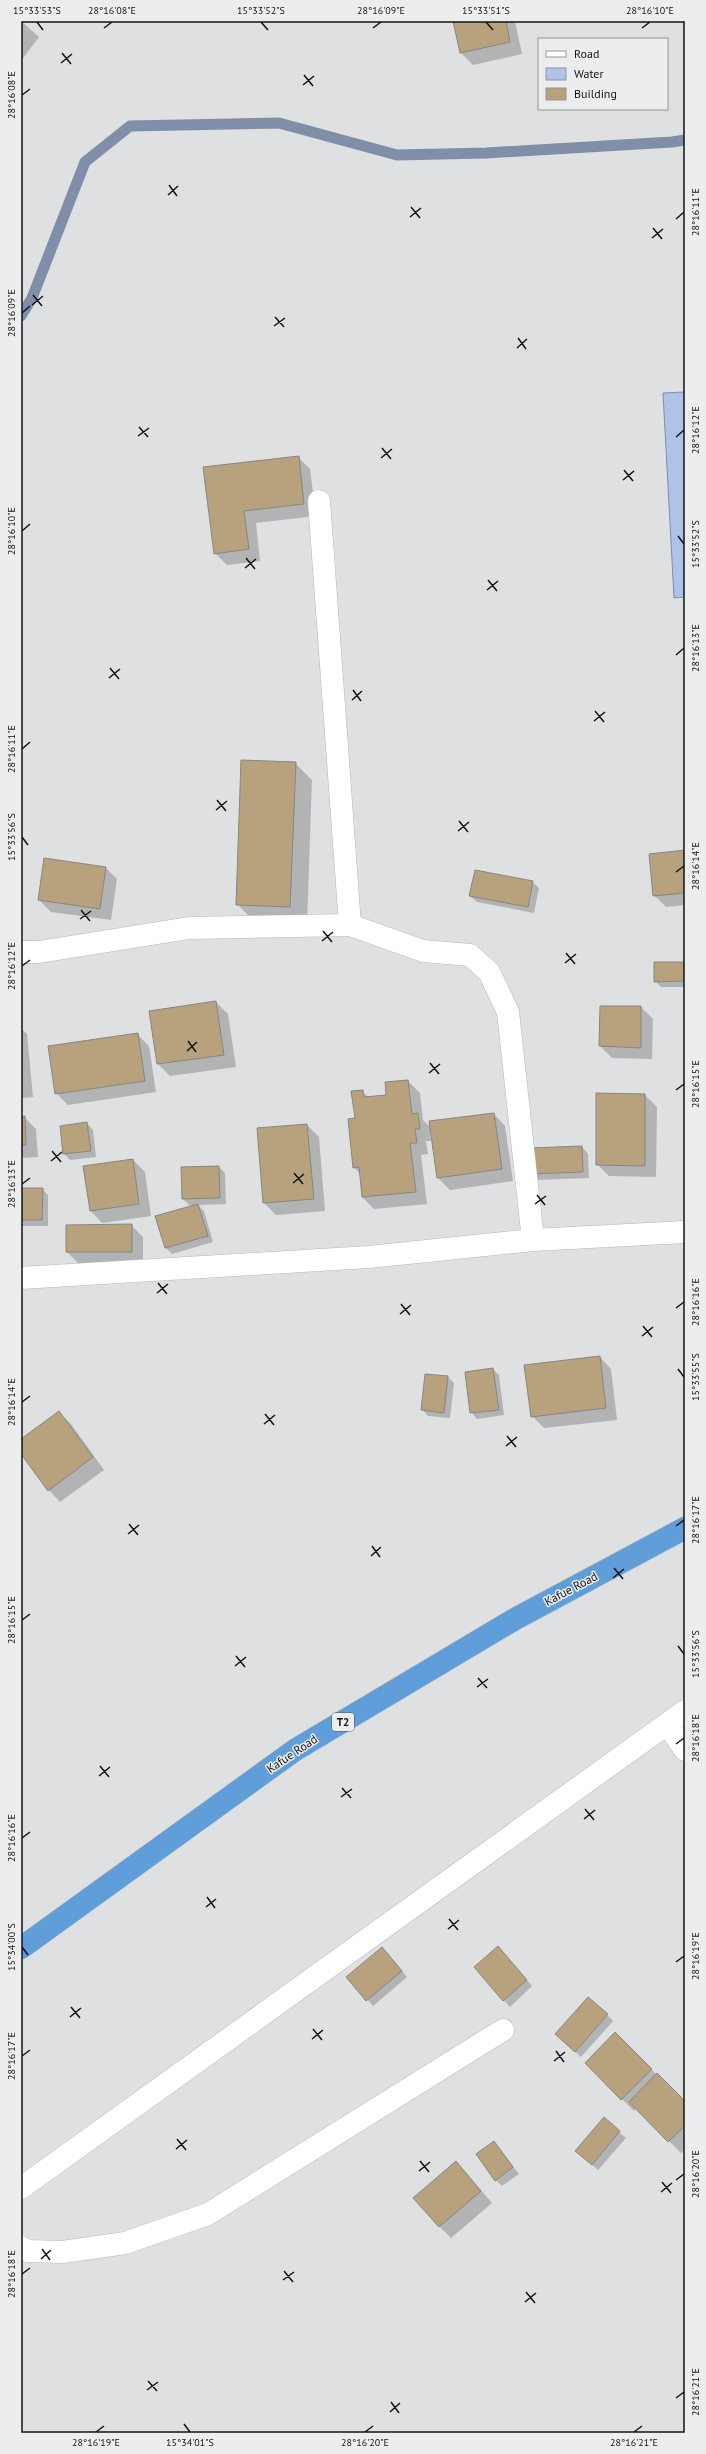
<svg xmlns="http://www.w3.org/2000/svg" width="706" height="2454" font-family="'PT Sans',sans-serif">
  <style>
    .water { fill: #afc2e7; stroke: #808ea8 }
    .shadow { fill: #0003 }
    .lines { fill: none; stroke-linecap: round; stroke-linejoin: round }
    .stream { stroke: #808ea8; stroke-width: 11 }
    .building { fill: #b8a27d; stroke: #878683 }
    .street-casing { stroke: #b7b8bb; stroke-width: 23 }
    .highway-casing { stroke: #bdbdbd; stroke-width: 23 }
    .street { stroke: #fff; stroke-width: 22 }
    .highway { stroke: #5f9ed9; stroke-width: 22 }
    .ticks { fill: none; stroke: #121314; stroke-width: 1.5 }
    .labels { text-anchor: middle; stroke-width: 3; stroke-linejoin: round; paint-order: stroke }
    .shield { fill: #ebedef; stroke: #535456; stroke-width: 1 }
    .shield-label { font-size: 11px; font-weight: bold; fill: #121314 }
    .street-label { font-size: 12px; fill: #121314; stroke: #ebedef }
    .neatline { fill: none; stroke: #121314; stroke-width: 1.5 }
    .ticks-label { font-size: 10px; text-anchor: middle; fill: #121314 }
  </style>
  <rect width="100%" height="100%" fill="#dee0e2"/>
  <polygon class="water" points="685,392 685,597 674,598 663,393"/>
  <g class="shadow">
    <polygon points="21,21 39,37 21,61"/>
    <polygon points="454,21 515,21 522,54 473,65 461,53"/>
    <polygon points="298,457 310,469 316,516 256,523 260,561 227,565 215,553 204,468"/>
    <polygon points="295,763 312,780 307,923 254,921 237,904"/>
    <polygon points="685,851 685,905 666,907 654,895"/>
    <polygon points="105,867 117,879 111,920 51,912 39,900"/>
    <polygon points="532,882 539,888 534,913 477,902 470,896"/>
    <polygon points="685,963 685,987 661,987 655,981"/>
    <polygon points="216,1002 228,1014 236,1067 170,1076 158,1064 150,1011"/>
    <polygon points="601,1007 641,1007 653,1019 652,1059 612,1058 600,1046"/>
    <polygon points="21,1028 27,1034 33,1097 21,1098"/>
    <polygon points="137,1034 149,1046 156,1092 68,1105 56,1093"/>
    <polygon points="408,1081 420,1093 423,1120 431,1128 494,1114 505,1126 513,1181 450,1190 438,1178 432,1133 430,1133 431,1141 426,1141 428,1154 421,1155 427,1204 374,1209 362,1197 360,1174 354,1167 356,1119 362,1091 369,1098 387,1096"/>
    <polygon points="645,1095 657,1107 656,1177 609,1176 597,1164"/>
    <polygon points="24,1117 36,1129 38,1157 21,1158 21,1118"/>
    <polygon points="87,1123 93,1130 96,1157 70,1160 64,1154"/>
    <polygon points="307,1125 319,1137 325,1211 276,1215 264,1203"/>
    <polygon points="582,1147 588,1154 589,1178 537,1180 531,1174"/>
    <polygon points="133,1160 145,1172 151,1216 102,1223 91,1211 84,1167"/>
    <polygon points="219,1167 225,1173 226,1204 198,1205 204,1211 213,1242 172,1254 166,1248 156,1217 195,1206 189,1205 183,1199 182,1168"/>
    <polygon points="21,1189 42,1189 48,1195 48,1226 21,1226"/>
    <polygon points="131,1225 143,1237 143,1263 79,1264 67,1252"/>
    <polygon points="600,1357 611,1369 617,1420 544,1428 532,1416"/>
    <polygon points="493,1369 499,1375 504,1415 477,1419 471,1412"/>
    <polygon points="448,1377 454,1383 450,1418 428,1416 422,1409"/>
    <polygon points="59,1413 71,1424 104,1470 60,1502 49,1490 21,1453 21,1440"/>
    <polygon points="388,1954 407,1977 373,2006 348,1977"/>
    <polygon points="504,1954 532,1986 510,2007 475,1967"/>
    <polygon points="607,2015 613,2021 581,2057 563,2040"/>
    <polygon points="615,2034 685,2102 685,2149 681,2153 636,2108 634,2111 586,2063"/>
    <polygon points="604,2119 626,2138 598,2170 583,2157"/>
    <polygon points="494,2142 519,2174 502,2186 496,2180"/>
    <polygon points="456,2162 492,2203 451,2238 439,2226"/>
  </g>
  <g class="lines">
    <polyline class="stream" points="21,316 32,298 85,162 130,126 279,123 397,155 486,153 672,142 685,140"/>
  </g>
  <g class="building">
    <polygon points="453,21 506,21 510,42 460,53"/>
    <polygon points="299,456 304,504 244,511 249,549 214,554 203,467"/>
    <polygon points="241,760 296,762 290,907 236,905"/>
    <polygon points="685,850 685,893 653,896 649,854"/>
    <polygon points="44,858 106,867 100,909 38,900"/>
    <polygon points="475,870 533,881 528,907 469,896"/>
    <polygon points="654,962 685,962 685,981 654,982"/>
    <polygon points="216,1001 224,1055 157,1064 149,1011"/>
    <polygon points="600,1006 641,1006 641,1048 599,1046"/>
    <polygon points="138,1033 145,1081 55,1094 48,1046"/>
    <polygon points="408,1080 412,1114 418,1113 420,1129 415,1129 417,1143 410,1143 416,1192 362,1197 359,1167 353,1168 348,1119 355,1118 351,1091 363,1090 364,1097 386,1095 385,1082"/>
    <polygon points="596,1093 645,1094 645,1166 596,1165"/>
    <polygon points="494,1113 502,1169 437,1178 429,1121"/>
    <polygon points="25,1116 26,1145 21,1145 21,1117"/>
    <polygon points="87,1122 91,1151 63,1154 60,1126"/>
    <polygon points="307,1124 314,1199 263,1203 257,1128"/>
    <polygon points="582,1146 583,1172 530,1174 529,1148"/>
    <polygon points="133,1159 139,1204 90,1211 83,1166"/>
    <polygon points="219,1166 220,1198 182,1199 181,1167"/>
    <polygon points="21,1188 43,1188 42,1220 21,1220"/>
    <polygon points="198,1204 208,1236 165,1248 155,1216"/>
    <polygon points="132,1224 132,1252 66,1252 66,1225"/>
    <polygon points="600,1356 606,1408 531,1417 524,1365"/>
    <polygon points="493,1368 499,1410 470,1413 465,1372"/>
    <polygon points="425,1374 448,1376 444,1413 421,1410"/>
    <polygon points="59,1411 93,1457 48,1491 21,1454 21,1439"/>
    <polygon points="498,1946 527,1980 503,2001 474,1967"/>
    <polygon points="382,1947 402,1971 366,2001 346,1977"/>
    <polygon points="588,1997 608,2014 575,2052 555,2034"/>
    <polygon points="615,2032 652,2069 621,2100 585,2063"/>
    <polygon points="657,2073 685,2101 685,2126 668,2142 629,2102"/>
    <polygon points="604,2117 620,2131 592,2165 575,2151"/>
    <polygon points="494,2141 513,2167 495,2181 476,2154"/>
    <polygon points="456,2161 481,2191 439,2227 413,2198"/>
  </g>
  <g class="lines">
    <g class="street-casing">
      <g id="street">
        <polyline points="319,501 350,925"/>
        <polyline points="21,952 39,952 189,928 350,925 423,951 470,955 489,972 508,1012 533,1240"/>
        <polyline points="21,1278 369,1257 533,1240 685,1232"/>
        <polyline points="667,1724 685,1750"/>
        <polyline points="21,2188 685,1711"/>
        <polyline points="21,2247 28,2251 63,2252 125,2243 208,2214 503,2030"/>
      </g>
    </g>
    <g class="highway-casing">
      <polyline id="highway" points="21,1948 295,1750 515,1619 685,1528"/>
    </g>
    <use href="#street" class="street"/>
    <use href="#highway" class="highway"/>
  </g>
  <path class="ticks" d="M37,22L43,30M261,22L268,30M486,22L493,30M104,28L112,22M373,28L381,22M642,28L650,22M62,53L71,64M61,63L72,54M304,75L313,86M303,85L314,76M22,95L30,89M169,185L177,196M168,195L178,186M411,207L420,218M410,217L421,208M676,219L684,212M653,228L662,239M652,238L663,229M33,295L42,306M32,305L43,296M22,313L30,306M275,317L284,327M274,326L285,318M518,338L526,349M517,348L527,339M139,427L148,437M138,436L149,428M676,437L684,430M382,448L391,459M381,458L392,449M624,470L633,481M623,480L634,471M22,531L30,524M678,536L684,544M246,558L255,569M245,568L256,559M488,580L497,591M487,590L498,581M676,655L684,648M110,668L119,679M109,678L120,669M353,690L361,701M352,700L362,691M595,711L604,722M594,721L605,712M22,749L30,742M217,800L226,811M216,810L227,801M459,821L468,832M458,831L469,822M22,837L28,845M676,872L684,866M81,910L90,921M80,919L91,911M323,931L332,942M322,941L333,932M566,953L575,964M565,963L576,954M22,966L30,960M188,1041L196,1052M187,1051L197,1042M430,1063L439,1074M429,1073L440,1064M676,1090L684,1084M52,1151L61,1162M51,1161L62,1152M294,1173L303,1184M293,1183L304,1174M22,1184L30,1178M537,1195L545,1205M535,1204L546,1196M158,1283L167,1294M157,1293L168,1284M401,1304L410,1315M676,1308L684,1302M400,1314L411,1305M643,1326L652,1337M642,1336L653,1327M678,1369L684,1377M22,1402L30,1396M265,1414L274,1425M264,1424L275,1415M507,1436L516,1447M506,1446L517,1437M129,1524L138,1535M676,1526L684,1520M128,1534L139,1525M372,1546L380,1557M371,1556L381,1547M614,1568L623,1579M613,1578L624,1569M22,1620L30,1614M678,1646L684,1654M236,1656L245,1667M235,1666L246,1657M478,1678L487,1688M477,1687L488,1679M676,1744L684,1738M100,1766L109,1777M99,1776L110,1767M342,1788L351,1798M341,1797L352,1789M585,1809L594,1820M584,1819L595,1810M22,1838L30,1832M207,1897L215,1908M206,1907L216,1899M449,1919L458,1930M448,1929L459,1920M22,1947L28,1955M676,1962L684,1956M71,2007L80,2018M70,2017L81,2008M313,2029L322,2040M312,2039L323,2030M556,2051L564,2062M22,2056L30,2050M554,2061L565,2052M177,2139L186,2150M176,2149L187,2140M420,2161L429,2172M419,2171L430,2162M676,2180L684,2174M662,2182L671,2193M661,2192L672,2183M42,2249L50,2260M41,2259L51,2250M284,2271L293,2282M22,2274L30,2268M283,2280L294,2272M526,2292L535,2303M525,2302L536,2293M148,2381L157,2391M147,2390L158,2382M676,2398L684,2392M391,2402L399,2413M390,2412L400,2403M184,2424L190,2432M96,2432L104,2426M365,2432L373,2426M634,2432L642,2426"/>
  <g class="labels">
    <rect class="shield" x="332" y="1713" width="22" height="18" rx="3"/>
    <g class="shield-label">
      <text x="343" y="1726">T2</text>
    </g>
    <g class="street-label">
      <text transform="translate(571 1589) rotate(-28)" y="4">Kafue Road</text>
      <text transform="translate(292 1754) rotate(-34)" y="4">Kafue Road</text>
    </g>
  </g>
  <rect width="706" height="2454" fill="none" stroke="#ebedef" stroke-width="44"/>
  <rect x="538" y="38" width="130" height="72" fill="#ebedef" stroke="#949697"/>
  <rect x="546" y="51" width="20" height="6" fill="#ffffff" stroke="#949697"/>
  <text x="574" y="58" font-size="12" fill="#121314">Road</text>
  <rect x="546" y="68" width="20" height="12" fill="#afc2e7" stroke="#949697"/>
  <text x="574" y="78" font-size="12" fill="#121314">Water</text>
  <rect x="546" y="88" width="20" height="12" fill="#b8a27d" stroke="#949697"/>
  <text x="574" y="98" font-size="12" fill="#121314">Building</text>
  <rect x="22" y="22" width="662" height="2410" class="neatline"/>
  <g class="ticks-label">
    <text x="37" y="14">15°33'53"S</text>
    <text x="112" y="14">28°16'08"E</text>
    <text x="261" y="14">15°33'52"S</text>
    <text x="381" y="14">28°16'09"E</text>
    <text x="486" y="14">15°33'51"S</text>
    <text x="650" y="14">28°16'10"E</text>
    <text transform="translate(11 95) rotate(-90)" y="4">28°16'08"E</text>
    <text transform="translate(695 212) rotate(-90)" y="4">28°16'11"E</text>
    <text transform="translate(11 313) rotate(-90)" y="4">28°16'09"E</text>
    <text transform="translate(695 430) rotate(-90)" y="4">28°16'12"E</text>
    <text transform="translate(11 531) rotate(-90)" y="4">28°16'10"E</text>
    <text transform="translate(695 544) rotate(-90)" y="4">15°33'52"S</text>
    <text transform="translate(695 648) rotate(-90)" y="4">28°16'13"E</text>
    <text transform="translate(11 749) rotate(-90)" y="4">28°16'11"E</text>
    <text transform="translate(11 837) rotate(-90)" y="4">15°33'56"S</text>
    <text transform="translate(695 866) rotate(-90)" y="4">28°16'14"E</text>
    <text transform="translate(11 966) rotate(-90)" y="4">28°16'12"E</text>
    <text transform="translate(695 1084) rotate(-90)" y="4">28°16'15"E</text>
    <text transform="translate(11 1184) rotate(-90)" y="4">28°16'13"E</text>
    <text transform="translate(695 1302) rotate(-90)" y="4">28°16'16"E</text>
    <text transform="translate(695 1377) rotate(-90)" y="4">15°33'55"S</text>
    <text transform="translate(11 1402) rotate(-90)" y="4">28°16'14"E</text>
    <text transform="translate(695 1520) rotate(-90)" y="4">28°16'17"E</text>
    <text transform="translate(11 1620) rotate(-90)" y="4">28°16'15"E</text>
    <text transform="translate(695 1654) rotate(-90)" y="4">15°33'56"S</text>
    <text transform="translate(695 1738) rotate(-90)" y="4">28°16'18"E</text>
    <text transform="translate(11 1838) rotate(-90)" y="4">28°16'16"E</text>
    <text transform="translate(11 1947) rotate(-90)" y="4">15°34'00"S</text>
    <text transform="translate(695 1956) rotate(-90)" y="4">28°16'19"E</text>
    <text transform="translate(11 2056) rotate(-90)" y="4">28°16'17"E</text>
    <text transform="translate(695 2174) rotate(-90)" y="4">28°16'20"E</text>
    <text transform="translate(11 2274) rotate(-90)" y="4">28°16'18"E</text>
    <text transform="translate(695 2392) rotate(-90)" y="4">28°16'21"E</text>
    <text x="96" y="2446">28°16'19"E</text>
    <text x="190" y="2446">15°34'01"S</text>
    <text x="365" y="2446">28°16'20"E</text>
    <text x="634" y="2446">28°16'21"E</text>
  </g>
</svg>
